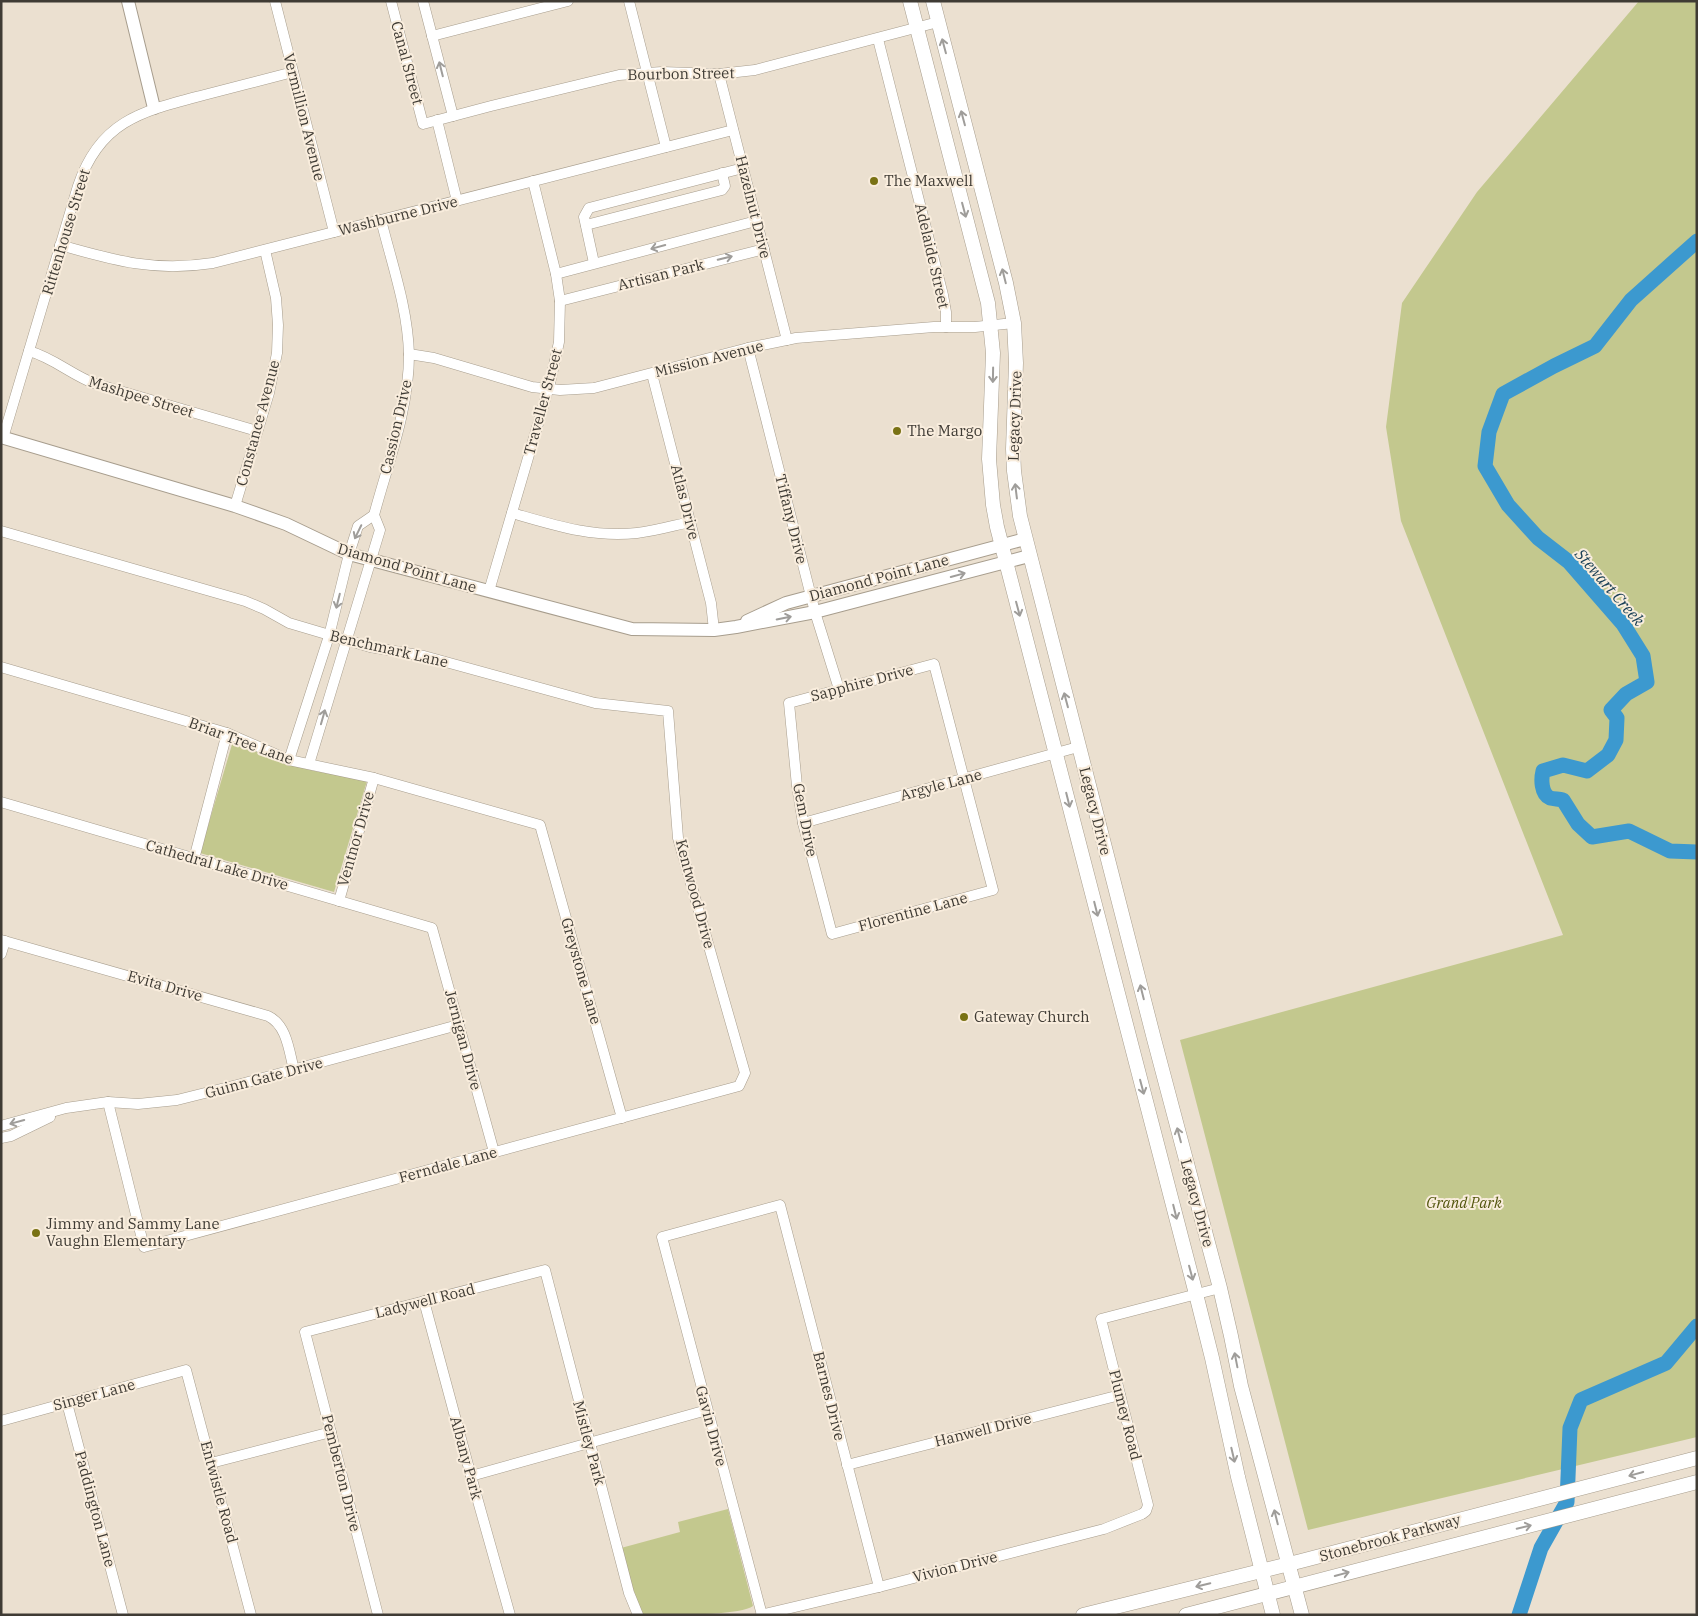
<svg xmlns="http://www.w3.org/2000/svg" width="1698" height="1616" font-family="'IBM Plex Serif',serif">
  <style>
    .green { fill: #c3c88e }
    .lines { fill: none; stroke-linecap: round; stroke-linejoin: round }
    .river { stroke: #3c99cf; stroke-width: 15 }
    .minor-casing { stroke: #a79d8d; stroke-width: 11 }
    .tertiary-casing { stroke: #a79d8d; stroke-width: 14 }
    .secondary-casing { stroke: #a79d8d; stroke-width: 15 }
    .minor { stroke: #fff; stroke-width: 10 }
    .tertiary { stroke: #fff; stroke-width: 12 }
    .secondary { stroke: #fff; stroke-width: 14 }
    .oneway { stroke: #9f9d9a }
    .poi-dot { fill: #797214; stroke: #f9eddd; stroke-width: 2 }
    .labels { text-anchor: middle; stroke-width: 4; stroke-linejoin: round; paint-order: stroke }
    .street-label { font-size: 15px; fill: #3f3b34; stroke: #f9eddd }
    .poi-label { font-size: 15px; fill: #3f3b34; stroke: #f9eddd; text-anchor: start }
    .park-label { font-size: 15px; font-style: italic; fill: #52550d; stroke: #f9eddd }
    .water-label { font-size: 16px; font-style: italic; fill: #163d54; stroke: #f9eddd }
  </style>
  <rect width="100%" height="100%" fill="#ebe0d0"/>
  <g class="green">
    <polygon points="1639,1 1697,1 1697,1437 1308,1530 1180,1040 1563,935 1401,521 1386,427 1402,303 1477,192"/>
    <path d="M233,741C255,750 276,761 299,767C321,774 345,774 367,781L334,892L200,853Z"/>
    <path d="M728,1509L753,1606C740,1616 663,1615 642,1615L632,1588L621,1548L680,1532L678,1522Z"/>
  </g>
  <g class="lines">
    <g class="river">
      <path d="M1697,241L1631,300L1595,346L1554,366L1503,394L1489,432L1485,466L1508,505L1538,538L1569,562L1623,624L1643,656L1647,682L1626,694L1611,710L1617,718L1616,740L1608,755L1587,771L1563,765L1543,771C1541,779 1541,794 1550,798C1554,799 1559,799 1563,800L1578,824L1592,837L1629,831L1670,851L1697,852"/>
      <polyline points="1519,1615 1541,1548 1567,1502 1570,1428 1581,1400 1666,1363 1697,1326"/>
    </g>
    <g class="minor-casing">
      <g id="minor">
        <polyline points="275,1 334,232"/>
        <polyline points="391,1 423,124 491,106 619,75 662,72 719,74 755,70 938,22"/>
        <polyline points="423,1 453,116"/>
        <polyline points="629,1 666,147"/>
        <polyline points="432,36 568,1"/>
        <polyline points="878,39 943,295 946,312 946,327"/>
        <polyline points="719,74 787,340"/>
        <polyline points="437,120 457,201"/>
        <polyline points="586,225 722,190 725,186 722,173"/>
        <path d="M60,245C116,261 155,272 213,263L733,130"/>
        <polyline points="594,263 584,217 589,208 743,168"/>
        <polyline points="556,274 756,221"/>
        <polyline points="560,301 764,249"/>
        <polyline points="748,348 815,612 839,689"/>
        <path d="M29,351C54,358 73,376 96,384L257,431"/>
        <polyline points="409,354 434,358 532,387 560,390 594,388 748,348 796,338 934,327 975,327 1014,323"/>
        <polyline points="652,374 711,603 714,630"/>
        <path d="M3,438L78,186C100,120 143,111 204,95C234,87 263,80 293,72"/>
        <polyline points="235,506 269,393 277,353 278,325 276,298 265,250"/>
        <path d="M512,513C554,525 593,538 637,533C655,531 672,526 690,522"/>
        <polyline points="1,531 245,601 264,609 289,623 370,647 424,656 595,703 668,711 678,838 745,1073 739,1086 144,1247 108,1102"/>
        <polyline points="489,591 550,383 559,342 560,301 556,274 533,181"/>
        <polygon points="934,664 993,890 832,934 803,823 797,786 789,703"/>
        <polyline points="1,667 227,733 289,760 374,778 540,825 622,1118"/>
        <polyline points="289,760 329,636 349,554 358,526 374,515"/>
        <path d="M309,764L380,530L374,515C388,463 409,409 409,355C408,309 392,264 381,220"/>
        <polyline points="1,802 432,928 494,1152"/>
        <polyline points="803,823 1078,747"/>
        <polyline points="194,859 227,733"/>
        <polyline points="339,901 374,778"/>
        <path d="M1,940L268,1016C287,1025 289,1051 294,1070"/>
        <polyline points="1,954 5,941"/>
        <polyline points="1,1126 66,1108 108,1102 138,1104 177,1100 237,1085 458,1025"/>
        <polyline points="1,1138 11,1136 50,1117"/>
        <polyline points="424,1301 471,1476 510,1615"/>
        <polyline points="67,1403 123,1615"/>
        <polyline points="1,1421 186,1370 251,1615"/>
        <polyline points="211,1463 331,1432"/>
        <polyline points="847,1465 1120,1395"/>
        <polyline points="471,1476 707,1410"/>
        <polyline points="378,1615 305,1332 545,1270 629,1593 638,1615"/>
        <polyline points="761,1615 879,1587 1104,1529 1142,1514 1146,1511 1148,1505 1101,1319 1220,1288"/>
        <polyline points="762,1615 662,1237 780,1205 879,1587"/>
      </g>
    </g>
    <g class="tertiary-casing">
      <g id="tertiary">
        <polyline points="128,1 154,108"/>
        <polyline points="1,437 235,506 286,524 349,554 632,629 714,630 736,627 815,612 1029,556"/>
        <polyline points="747,621 786,603 1025,539"/>
      </g>
    </g>
    <g class="secondary-casing">
      <g id="secondary">
        <polyline points="910,1 988,303 993,353 989,459 993,505 997,527 1196,1294 1212,1358 1238,1477 1273,1615"/>
        <polyline points="933,1 1006,283 1014,323 1016,363 1013,449 1014,471 1020,516 1154,1039 1220,1288 1231,1336 1241,1386 1302,1615"/>
        <polyline points="1083,1615 1301,1561 1697,1458"/>
        <polyline points="1186,1615 1697,1482"/>
      </g>
    </g>
    <use href="#minor" class="minor"/>
    <use href="#tertiary" class="tertiary"/>
    <use href="#secondary" class="secondary"/>
  </g>
  <defs><path id="oneway-shaft" d="M-6 0H5M1.5-3L5.5 0L1.5 3" fill="none" stroke-width="1.6" stroke-linecap="round" stroke-linejoin="round" transform="scale(1.25)"/></defs>
  <g class="oneway">
    <use href="#oneway-shaft" transform="translate(944 46) rotate(-105)"/>
    <use href="#oneway-shaft" transform="translate(441 69) rotate(-104)"/>
    <use href="#oneway-shaft" transform="translate(963 118) rotate(-105)"/>
    <use href="#oneway-shaft" transform="translate(964 210) rotate(75)"/>
    <use href="#oneway-shaft" transform="translate(658 247) rotate(165)"/>
    <use href="#oneway-shaft" transform="translate(725 258) rotate(-14)"/>
    <use href="#oneway-shaft" transform="translate(1004 276) rotate(-104)"/>
    <use href="#oneway-shaft" transform="translate(993 375) rotate(91)"/>
    <use href="#oneway-shaft" transform="translate(1016 491) rotate(-97)"/>
    <use href="#oneway-shaft" transform="translate(358 532) rotate(116)"/>
    <use href="#oneway-shaft" transform="translate(958 575) rotate(-15)"/>
    <use href="#oneway-shaft" transform="translate(338 601) rotate(104)"/>
    <use href="#oneway-shaft" transform="translate(1018 609) rotate(75)"/>
    <use href="#oneway-shaft" transform="translate(784 618) rotate(-11)"/>
    <use href="#oneway-shaft" transform="translate(1066 700) rotate(-105)"/>
    <use href="#oneway-shaft" transform="translate(323 717) rotate(-74)"/>
    <use href="#oneway-shaft" transform="translate(1068 800) rotate(76)"/>
    <use href="#oneway-shaft" transform="translate(1096 909) rotate(76)"/>
    <use href="#oneway-shaft" transform="translate(1142 992) rotate(-104)"/>
    <use href="#oneway-shaft" transform="translate(1142 1087) rotate(75)"/>
    <use href="#oneway-shaft" transform="translate(17 1122) rotate(165)"/>
    <use href="#oneway-shaft" transform="translate(1179 1135) rotate(-105)"/>
    <use href="#oneway-shaft" transform="translate(1175 1212) rotate(76)"/>
    <use href="#oneway-shaft" transform="translate(1191 1273) rotate(75)"/>
    <use href="#oneway-shaft" transform="translate(1236 1360) rotate(-101)"/>
    <use href="#oneway-shaft" transform="translate(1233 1455) rotate(77)"/>
    <use href="#oneway-shaft" transform="translate(1636 1474) rotate(165)"/>
    <use href="#oneway-shaft" transform="translate(1276 1517) rotate(-104)"/>
    <use href="#oneway-shaft" transform="translate(1524 1527) rotate(-14)"/>
    <use href="#oneway-shaft" transform="translate(1342 1574) rotate(-15)"/>
    <use href="#oneway-shaft" transform="translate(1203 1585) rotate(167)"/>
  </g>
  <g class="poi-dot">
    <circle cx="874" cy="181" r="5"/>
    <circle cx="897" cy="431" r="5"/>
    <circle cx="964" cy="1017" r="5"/>
    <circle cx="36" cy="1233" r="5"/>
  </g>
  <g class="labels">
    <g class="street-label">
      <text transform="translate(407 63) rotate(75)" y="5">Canal Street</text>
      <text transform="translate(681 74) rotate(-1)" y="5">Bourbon Street</text>
      <text transform="translate(304 117) rotate(76)" y="5">Vermillion Avenue</text>
      <text transform="translate(753 207) rotate(76)" y="5">Hazelnut Drive</text>
      <text transform="translate(398 216) rotate(-14)" y="5">Washburne Drive</text>
      <text transform="translate(66 232) rotate(-73)" y="5">Rittenhouse Street</text>
      <text transform="translate(932 256) rotate(77)" y="5">Adelaide Street</text>
      <text transform="translate(661 275) rotate(-14)" y="5">Artisan Park</text>
      <text transform="translate(709 359) rotate(-14)" y="5">Mission Avenue</text>
      <text transform="translate(141 397) rotate(17)" y="5">Mashpee Street</text>
      <text transform="translate(543 402) rotate(-75)" y="5">Traveller Street</text>
      <text transform="translate(1015 416) rotate(-88)" y="5">Legacy Drive</text>
      <text transform="translate(258 423) rotate(-75)" y="5">Constance Avenue</text>
      <text transform="translate(396 427) rotate(-77)" y="5">Cassion Drive</text>
      <text transform="translate(685 502) rotate(76)" y="5">Atlas Drive</text>
      <text transform="translate(791 519) rotate(76)" y="5">Tiffany Drive</text>
      <text transform="translate(407 568) rotate(16)" y="5">Diamond Point Lane</text>
      <text transform="translate(879 578) rotate(-15)" y="5">Diamond Point Lane</text>
      <text transform="translate(389 649) rotate(13)" y="5">Benchmark Lane</text>
      <text transform="translate(862 683) rotate(-15)" y="5">Sapphire Drive</text>
      <text transform="translate(241 741) rotate(20)" y="5">Briar Tree Lane</text>
      <text transform="translate(941 785) rotate(-15)" y="5">Argyle Lane</text>
      <text transform="translate(1095 811) rotate(76)" y="5">Legacy Drive</text>
      <text transform="translate(805 820) rotate(79)" y="5">Gem Drive</text>
      <text transform="translate(356 839) rotate(-74)" y="5">Ventnor Drive</text>
      <text transform="translate(217 865) rotate(16)" y="5">Cathedral Lake Drive</text>
      <text transform="translate(695 894) rotate(75)" y="5">Kentwood Drive</text>
      <text transform="translate(913 912) rotate(-15)" y="5">Florentine Lane</text>
      <text transform="translate(581 971) rotate(74)" y="5">Greystone Lane</text>
      <text transform="translate(165 986) rotate(16)" y="5">Evita Drive</text>
      <text transform="translate(463 1040) rotate(75)" y="5">Jernigan Drive</text>
      <text transform="translate(264 1078) rotate(-15)" y="5">Guinn Gate Drive</text>
      <text transform="translate(448 1165) rotate(-15)" y="5">Ferndale Lane</text>
      <text transform="translate(1197 1203) rotate(75)" y="5">Legacy Drive</text>
      <text transform="translate(425 1301) rotate(-14)" y="5">Ladywell Road</text>
      <text transform="translate(94 1395) rotate(-15)" y="5">Singer Lane</text>
      <text transform="translate(829 1396) rotate(76)" y="5">Barnes Drive</text>
      <text transform="translate(1125 1415) rotate(76)" y="5">Plumey Road</text>
      <text transform="translate(711 1426) rotate(75)" y="5">Gavin Drive</text>
      <text transform="translate(983 1430) rotate(-14)" y="5">Hanwell Drive</text>
      <text transform="translate(589 1443) rotate(75)" y="5">Mistley Park</text>
      <text transform="translate(466 1458) rotate(75)" y="5">Albany Park</text>
      <text transform="translate(341 1473) rotate(76)" y="5">Pemberton Drive</text>
      <text transform="translate(219 1492) rotate(75)" y="5">Entwistle Road</text>
      <text transform="translate(95 1509) rotate(75)" y="5">Paddington Lane</text>
      <text transform="translate(1390 1538) rotate(-15)" y="5">Stonebrook Parkway</text>
      <text transform="translate(955 1567) rotate(-14)" y="5">Vivion Drive</text>
    </g>
    <g class="poi-label">
      <text x="884" y="186">The Maxwell</text>
      <text x="907" y="436">The Margo</text>
      <text x="974" y="1022">Gateway Church</text>
      <text x="46" y="1229">Jimmy and Sammy Lane<tspan x="46" dy="17">Vaughn Elementary</tspan></text>
    </g>
    <g class="park-label">
      <text x="1464" y="1208">Grand Park</text>
    </g>
    <g class="water-label">
      <text transform="translate(1610 587) rotate(49)" y="6">Stewart Creek</text>
    </g>
  </g>
  <rect width="1698" height="1616" fill="none" stroke="#3f3b34" stroke-width="5"/>
</svg>
